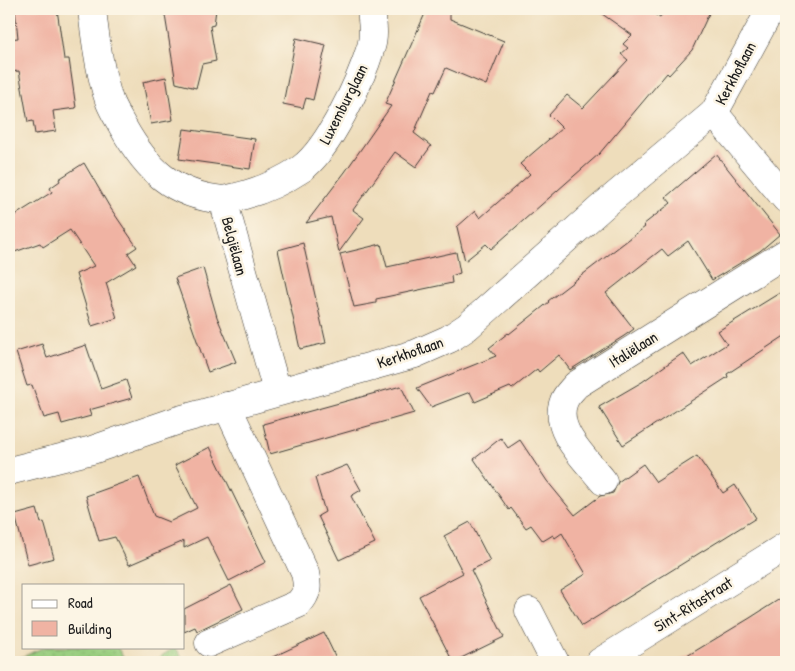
<svg xmlns="http://www.w3.org/2000/svg" width="795" height="671" font-family="'Patrick Hand',sans-serif">
  <style>
    .grass { fill: url(#grass-dots); stroke: #5a744d }
    .building { fill: #f0b3a3 }
    .lines { fill: none; stroke-linecap: round; stroke-linejoin: round }
    .minor-casing { stroke: #3c3934; stroke-width: 29 }
    .minor { stroke: #fff; stroke-width: 28 }
    .labels { text-anchor: middle; stroke-width: 5; stroke-linejoin: round; paint-order: stroke }
    .street-label { font-size: 16px; fill: #1c1c1c; stroke: #fcf5e5 }
  </style>
  <defs>
    <pattern id="grass-dots" width="8" height="8" patternUnits="userSpaceOnUse" patternTransform="scale(1.25)"><rect width="8" height="8" fill="#98cd7e"/><path d="M2 2h.1M6 6h.1" fill="none" stroke="#82af6c" stroke-width="1.8" stroke-linecap="round"/></pattern>
  </defs>
  <rect width="100%" height="100%" fill="#fcf5e5"/>
  <filter id="ink" filterUnits="userSpaceOnUse"><feTurbulence type="fractalNoise" baseFrequency=".02" numOctaves="2"/><feDisplacementMap in="SourceGraphic" scale="10" xChannelSelector="R" yChannelSelector="G"/><feConvolveMatrix kernelMatrix="1 2 1 2 8 2 1 2 1" color-interpolation-filters="sRGB"/></filter>
  <filter id="wash" filterUnits="userSpaceOnUse"><feTurbulence type="fractalNoise" baseFrequency=".0096" numOctaves="4" result="noise"/><feDisplacementMap in="SourceGraphic" scale="20" xChannelSelector="R" yChannelSelector="G"/><feGaussianBlur stdDeviation="1.12" result="paint"/><feColorMatrix in="noise" values="0 0 0 0 0 0 0 0 0 0 0 0 0 0 0 0 0 1.4 0 .05"/><feComposite in="paint" operator="in"/></filter>
  <g filter="url(#wash)">
    <rect width="100%" height="100%" fill="#edb"/>
    <g class="grass">
      <polygon points="45,647 117,647 126,662 21,662 19,658"/>
      <polygon points="175,647 185,662 153,662"/>
    </g>
    <g id="blocks">
      <g class="building">
        <polygon points="15,9 57,9 64,59 69,59 76,108 53,111 56,131 35,134 33,121 28,122 19,71 9,72 9,39 18,38"/>
        <polygon points="164,9 216,9 214,25 210,26 216,61 202,64 196,88 176,83"/>
        <polygon points="427,9 450,9 450,19 504,41 486,85 446,68 435,92 432,91 414,133 431,146 416,167 395,152 353,210 364,218 339,252 331,217 306,223 345,172 391,106 385,104"/>
        <polygon points="595,9 647,9 660,18 665,9 711,9 692,50 669,75 667,73 599,154 491,249 486,244 465,261 457,227 475,211 480,218 530,174 520,164 562,128 549,115 567,95 583,108 628,60 621,54 628,48 623,44 632,35"/>
        <polygon points="296,38 326,45 313,100 306,98 303,108 283,104"/>
        <polygon points="166,77 173,120 151,124 143,82"/>
        <polygon points="184,129 255,139 250,169 179,159"/>
        <polygon points="716,154 780,234 760,251 712,280 688,241 668,256 662,249 606,293 634,329 624,336 570,370 559,355 539,372 537,369 512,389 510,387 475,402 470,392 431,407 417,388 496,356 489,348 508,333 509,334 549,302 548,301 645,227 643,225 671,203 666,197"/>
        <polygon points="84,163 109,206 137,247 128,253 136,265 106,283 117,318 92,326 76,274 94,266 70,230 43,247 40,243 9,254 9,219 52,192 50,188 60,181 59,179"/>
        <polygon points="303,243 326,343 300,349 278,250"/>
        <polygon points="381,244 387,267 456,252 460,273 451,276 452,283 376,299 376,303 354,307 340,254"/>
        <polygon points="203,268 217,317 236,362 208,372 175,278"/>
        <polygon points="786,289 786,335 727,374 728,377 623,445 599,407 642,382 683,353 692,366 727,344 718,331"/>
        <polygon points="42,344 47,358 86,345 101,389 126,380 132,398 89,410 91,416 62,424 59,414 44,418 32,385 27,386 16,352"/>
        <polygon points="401,386 414,413 270,454 263,424"/>
        <polygon points="501,438 508,448 520,440 547,481 575,515 600,496 613,493 618,482 643,464 656,482 697,456 723,493 735,485 756,518 582,626 560,590 586,574 562,533 555,538 553,535 543,541 531,525 526,528 511,508 509,510 474,459"/>
        <polygon points="210,447 266,562 229,581 207,537 184,548 184,541 129,565 115,537 99,541 86,496 139,477 154,516 169,522 197,508 175,465"/>
        <polygon points="347,465 361,490 351,496 375,543 339,560 318,516 325,512 315,478"/>
        <polygon points="37,509 41,523 44,522 54,558 28,565 15,515"/>
        <polygon points="470,522 490,561 471,570 504,637 453,662 419,596 463,573 444,536"/>
        <polygon points="231,585 243,609 197,631 195,627 184,632 184,609"/>
        <polygon points="786,595 786,662 677,662 750,618"/>
        <polygon points="324,633 338,662 262,662"/>
      </g>
    </g>
  </g>
  <g filter="url(#ink)">
    <use href="#blocks" fill-opacity="0" stroke="#3c3934" stroke-width="1"/>
    <g class="lines">
      <g class="minor-casing">
        <g id="minor">
          <path d="M92,9C95,38 99,71 109,100C112,109 118,118 123,127C147,170 173,195 223,200L277,391"/>
          <polyline points="714,113 786,199"/>
          <path d="M223,200C251,195 277,185 301,169C329,149 361,80 371,47C375,35 372,21 371,9"/>
          <polyline points="9,471 92,450 179,420 415,354 449,339 467,327 603,206 714,113 771,9"/>
          <path d="M603,481C586,459 552,430 564,401C566,395 572,390 576,385L786,253"/>
          <polyline points="529,611 555,662"/>
          <path d="M209,643L298,604C308,593 308,587 305,573L227,406"/>
          <polyline points="600,662 786,546"/>
        </g>
      </g>
      <use href="#minor" class="minor"/>
    </g>
  </g>
  <g class="labels">
    <g class="street-label">
      <text transform="translate(735 73) rotate(-62)" y="6">Kerkhoflaan</text>
      <text transform="translate(343 104) rotate(-63)" y="6">Luxemburglaan</text>
      <text transform="translate(235 246) rotate(75)" y="6">Belgiëlaan</text>
      <text transform="translate(633 349) rotate(-32)" y="6">Italiëlaan</text>
      <text transform="translate(410 352) rotate(-19)" y="6">Kerkhoflaan</text>
      <text transform="translate(693 604) rotate(-32)" y="6">Sint-Ritastraat</text>
    </g>
  </g>
  <rect width="795" height="671" fill="none" stroke="#fcf5e5" stroke-width="30"/>
  <rect x="22" y="584" width="162" height="65" fill="#fcf5e5" stroke="#a29e95"/>
  <rect x="32" y="600" width="25" height="8" fill="#ffffff" stroke="#a29e95"/>
  <text x="68" y="608" font-size="15" fill="#1c1c1c">Road</text>
  <rect x="32" y="621" width="25" height="15" fill="#f0b3a3" stroke="#a29e95"/>
  <text x="68" y="634" font-size="15" fill="#1c1c1c">Building</text>
</svg>
